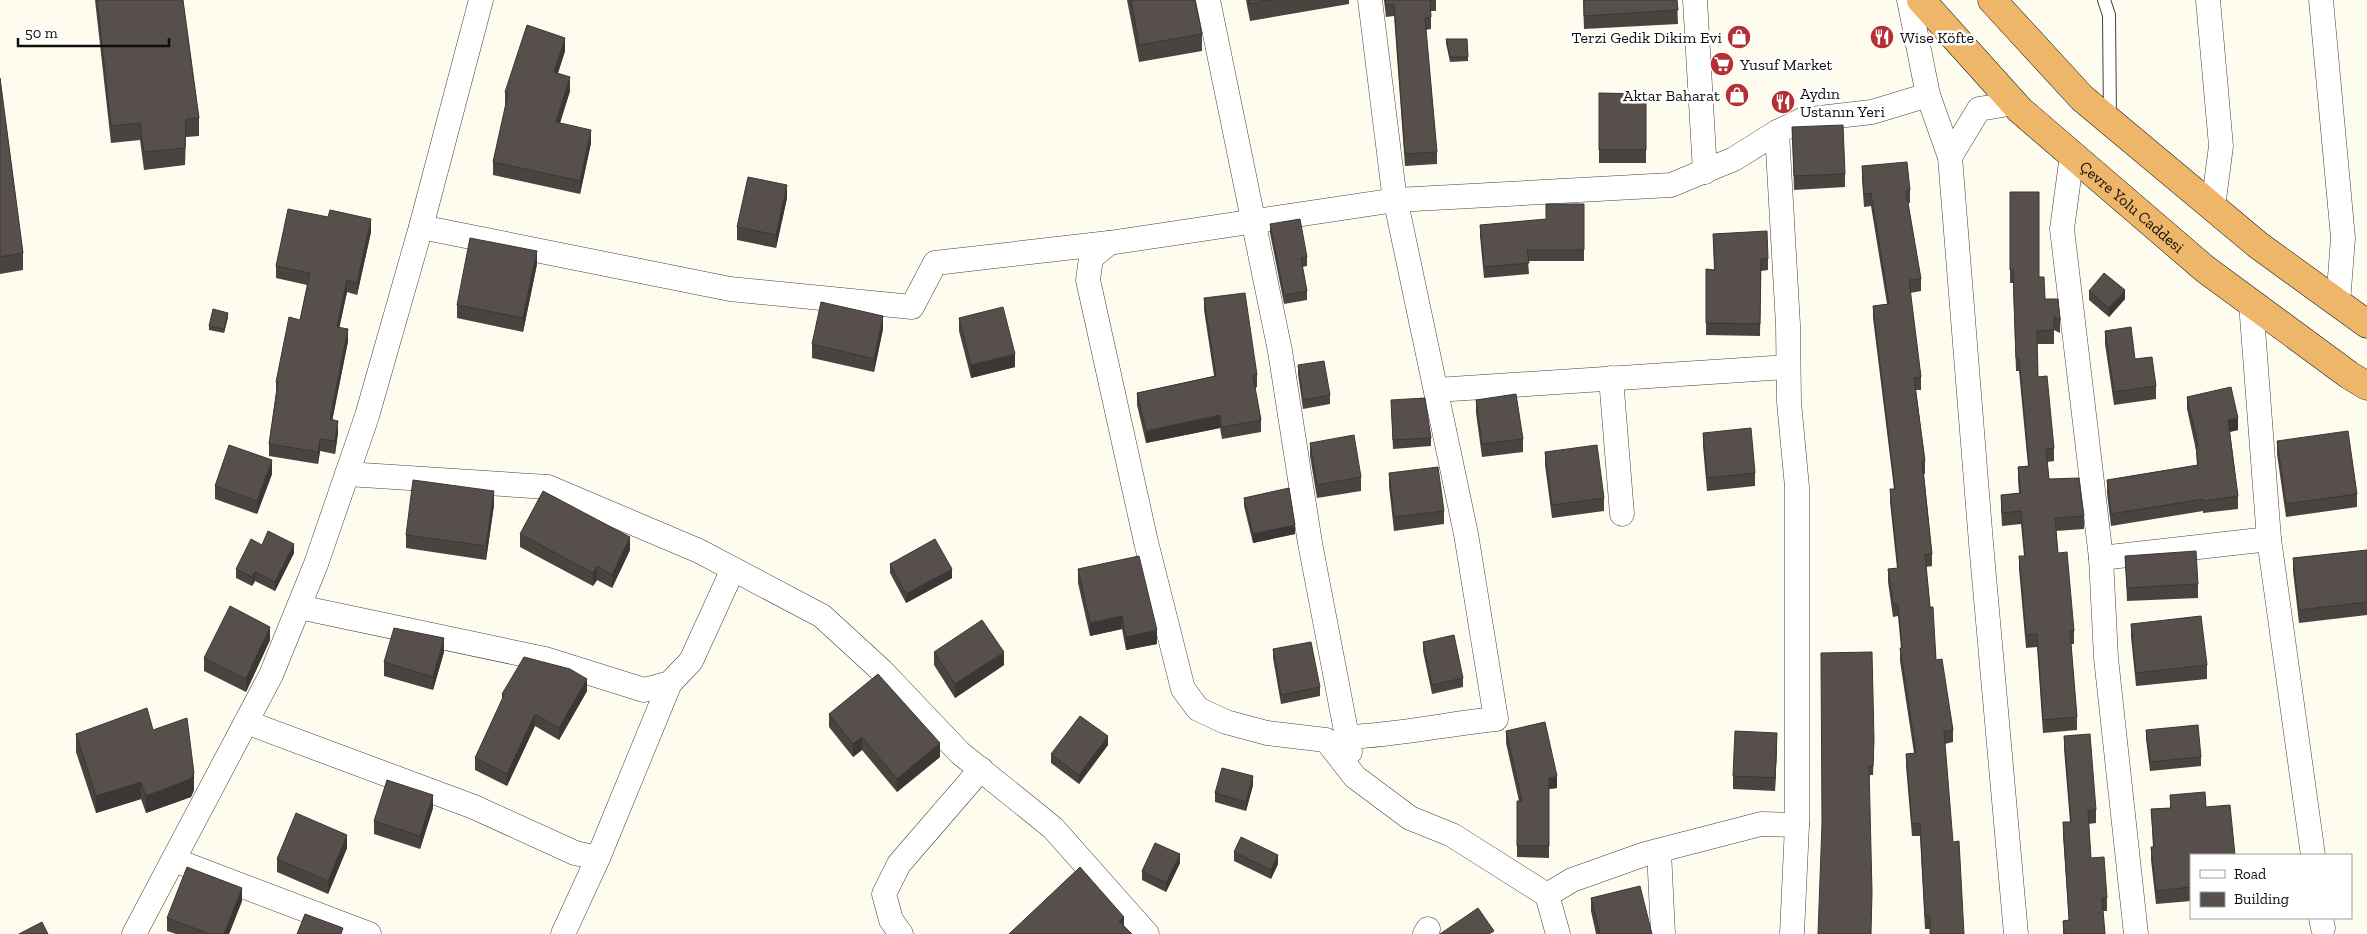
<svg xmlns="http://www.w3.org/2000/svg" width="2367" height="934" font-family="'Zilla Slab',serif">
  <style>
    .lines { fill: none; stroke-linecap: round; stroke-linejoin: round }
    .service-casing { stroke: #414141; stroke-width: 14 }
    .minor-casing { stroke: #414141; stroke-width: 25 }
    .trunk-casing { stroke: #1f1f1f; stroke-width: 29 }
    .service { stroke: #fff; stroke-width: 12 }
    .minor { stroke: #fff; stroke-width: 24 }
    .trunk { stroke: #edb668; stroke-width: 28 }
    .wall { fill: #4a4440 }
    .shaded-wall { fill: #3c3734 }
    .building { fill: #564f4b; stroke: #3c3734 }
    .labels { text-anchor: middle; stroke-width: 5; stroke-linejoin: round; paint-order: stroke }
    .poi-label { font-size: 16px; fill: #0e0e0e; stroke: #fff; text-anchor: start }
    .street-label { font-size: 16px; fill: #0e0e0e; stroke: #fff }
  </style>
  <rect width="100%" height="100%" fill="#fefbef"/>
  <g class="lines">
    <g class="service-casing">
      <polyline id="service" points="2104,0 2109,15 2110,119"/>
    </g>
    <g class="minor-casing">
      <g id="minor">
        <polyline points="1208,0 1280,351 1310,543 1350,752"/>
        <polyline points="1695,0 1705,172"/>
        <polyline points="1909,0 1928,95 1950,157 1981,543 2016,934"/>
        <polyline points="2208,0 2221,146 2213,207"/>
        <polyline points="2321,0 2343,238 2338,303"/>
        <polyline points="1777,132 1788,325 1789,402 1797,487 1797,825 1792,934"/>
        <polyline points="2072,155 2062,229 2101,558 2106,658 2136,934"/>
        <polyline points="1950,157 1979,109 2014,103"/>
        <polyline points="421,227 730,289 912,307 935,263 1109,243"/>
        <polyline points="1611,378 1622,514"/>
        <polyline points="1436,390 1788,367"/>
        <polyline points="347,474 548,487 699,551 822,616 882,671 960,753 1053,828 1147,934"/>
        <polyline points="2269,539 2313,855"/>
        <polyline points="2101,558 2269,539 2251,303"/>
        <polyline points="299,607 545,659 644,690 670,683 691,661 733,569"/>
        <polyline points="246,722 474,807 575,853 598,858"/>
        <path d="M1348,737C1398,735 1446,724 1496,719L1466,534L1394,193L1370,0"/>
        <polyline points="1659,851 1663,934"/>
        <polyline points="174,860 369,934"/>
        <polyline points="1547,895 1572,880 1645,854 1761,824 1797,825"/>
        <polyline points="2321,918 2323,928"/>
        <polyline points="134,934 271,675 316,564 367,416 421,227 481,0"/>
        <polyline points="563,934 598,858 670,683"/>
        <polyline points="901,934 891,920 884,894 899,864 981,769"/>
        <polyline points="1425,934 1428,929"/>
        <polyline points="1558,934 1547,895 1452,835 1410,818 1355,777 1326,740 1267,733 1226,722 1198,709 1183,689 1146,542 1088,280 1091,258 1109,243 1396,200 1671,185 1734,159 1777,132 1802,120 1872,112 1928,95"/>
      </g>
    </g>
    <g class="trunk-casing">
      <g id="trunk">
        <path id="s1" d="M1921,0L2020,110L2205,269L2349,375L2367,386"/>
        <polyline points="1992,0 2082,98 2258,245 2367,324"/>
      </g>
    </g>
    <use href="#service" class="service"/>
    <use href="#minor" class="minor"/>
    <use href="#trunk" class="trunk"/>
  </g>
  <g class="wall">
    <polygon points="95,0 183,0 199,118 199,136 186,137 185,165 144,170 140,140 111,143"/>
    <polygon points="1127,0 1195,0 1202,34 1202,51 1139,62"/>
    <polygon points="1246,0 1349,0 1349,4 1250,21"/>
    <polygon points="1384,0 1436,0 1436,11 1431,11 1431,29 1426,30 1437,152 1437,164 1405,166 1394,16 1386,17"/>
    <polygon points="1583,0 1677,0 1678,24 1584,29"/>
    <polygon points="1446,39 1467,39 1468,61 1450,62 1446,43"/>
    <polygon points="565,51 558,73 570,91 560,123 591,143 580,194 493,175 493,162 506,106 505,106 505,92"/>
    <polygon points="0,78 23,253 23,270 0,274"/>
    <polygon points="1599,93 1646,94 1646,163 1599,163"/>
    <polygon points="1792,127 1845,174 1845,187 1794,190"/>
    <polygon points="1862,166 1910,190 1910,203 1908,203 1921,279 1921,291 1910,293 1921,377 1921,390 1916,390 1925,461 1925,474 1924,474 1932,554 1932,566 1926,567 1936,660 1953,730 1953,742 1945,744 1930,929 1925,929 1920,836 1912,836 1906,766 1906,754 1914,753 1900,661 1900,648 1901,648 1898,616 1893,617 1888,582 1888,569 1897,568 1890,502 1890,489 1894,489 1873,318 1873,306 1887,304 1871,206 1864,207 1862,179"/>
    <polygon points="2010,192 2039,277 2045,299 2060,320 2060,333 2054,330 2054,344 2037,344 2038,377 2054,448 2054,461 2047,462 2049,479 2084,516 2084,529 2056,531 2058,553 2074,631 2074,644 2071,644 2077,717 2077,730 2043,733 2037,647 2026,648 2019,569 2019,556 2024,556 2021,524 2002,526 2001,508 2001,495 2019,493 2018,480 2018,467 2028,466 2019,371 2016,371 2013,283 2010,283"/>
    <polygon points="787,198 776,248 737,240 737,227"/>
    <polygon points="1584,204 1584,261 1528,261 1529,274 1484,278 1480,236 1480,225 1546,220"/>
    <polygon points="1270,224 1307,257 1307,266 1302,267 1307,291 1307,300 1284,304 1270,233"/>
    <polygon points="371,232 357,295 347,292 339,327 348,341 332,420 338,433 335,454 320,451 318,464 269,456 269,444 276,393 276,382 300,320 307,285 276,278 276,266"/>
    <polygon points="1713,234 1768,259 1768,270 1761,271 1760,336 1706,335 1706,269 1714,270"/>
    <polygon points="537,264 523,332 457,318 457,305"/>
    <polygon points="2089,291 2125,299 2109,317 2089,300"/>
    <polygon points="1204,298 1257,375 1257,387 1255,388 1261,420 1261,432 1222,439 1220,428 1146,443 1137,405 1137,393 1214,376 1204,310"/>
    <polygon points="228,317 224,333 209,330 209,326"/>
    <polygon points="959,318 1015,367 971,378 959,331"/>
    <polygon points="883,329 874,372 812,358 812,344"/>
    <polygon points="2105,331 2135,359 2156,386 2156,399 2114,405 2105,344"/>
    <polygon points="1298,365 1330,395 1330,404 1303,409 1298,374"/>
    <polygon points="2187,397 2238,430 2230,432 2238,496 2238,509 2203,513 2203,511 2111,526 2107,493 2107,480 2197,465 2196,450 2187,409"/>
    <polygon points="1391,400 1431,438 1431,446 1393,449"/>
    <polygon points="1476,400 1523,439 1523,452 1482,457 1476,413"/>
    <polygon points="1703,433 1755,473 1755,486 1707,491 1703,446"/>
    <polygon points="2277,441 2357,494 2357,507 2286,517 2277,454"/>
    <polygon points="1310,443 1361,477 1361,491 1317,498 1310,456"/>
    <polygon points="1545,452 1604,498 1604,511 1552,518 1545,465"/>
    <polygon points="1389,473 1444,511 1444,524 1394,531 1389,486"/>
    <polygon points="272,474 257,514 215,499 215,486"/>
    <polygon points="1244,498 1295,534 1253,543 1244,506"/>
    <polygon points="494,505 486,560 406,548 406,535"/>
    <polygon points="520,534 630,550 612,588 597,580 593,586 520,547"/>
    <polygon points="262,545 294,553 275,591 255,581 252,586 236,578 236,569"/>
    <polygon points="2367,550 2367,615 2299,623 2293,571 2293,558"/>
    <polygon points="2125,556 2198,584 2198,598 2127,601"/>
    <polygon points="890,564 952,578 906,603 890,573"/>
    <polygon points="1078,569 1157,644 1126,650 1122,629 1090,636 1078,583"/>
    <polygon points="2131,624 2207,665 2207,679 2136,686 2131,637"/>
    <polygon points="270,640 246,692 204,671 204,658"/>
    <polygon points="1423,642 1463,678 1463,687 1432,694 1423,651"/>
    <polygon points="1273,649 1320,687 1320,696 1281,704 1273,658"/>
    <polygon points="444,652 433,690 384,676 384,662"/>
    <polygon points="934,652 1004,665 955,698 934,665"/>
    <polygon points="587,691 559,740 535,726 507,786 475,770 475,758 502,701 502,694"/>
    <polygon points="829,714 940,757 897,792 862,750 853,757 829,727"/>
    <polygon points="153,730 194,790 191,797 146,813 141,799 96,813 76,752 76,734"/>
    <polygon points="2146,730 2201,757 2201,766 2150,771 2146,739"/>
    <polygon points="1506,731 1557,788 1549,789 1549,858 1517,857 1517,801 1519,801 1506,743"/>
    <polygon points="2064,736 2096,810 2096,823 2088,824 2091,858 2107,898 2107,911 2103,911 2105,934 2063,934 2063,921 2069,920 2063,836 2063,822 2070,822 2064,749"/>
    <polygon points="1108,745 1079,784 1051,763 1051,754"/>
    <polygon points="1777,747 1775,791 1733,789 1733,776"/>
    <polygon points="1874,749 1873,775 1870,775 1818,934"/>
    <polygon points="1253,785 1246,811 1215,802 1215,793"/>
    <polygon points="2170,795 2191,855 2191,901 2156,904 2151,860 2151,847 2153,847 2151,809 2170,808"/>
    <polygon points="433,808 420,849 374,834 374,821"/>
    <polygon points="347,848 328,894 277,872 277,859"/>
    <polygon points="1234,852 1278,864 1271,879 1234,861"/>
    <polygon points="1180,863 1166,892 1142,880 1142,871"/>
    <polygon points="1591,898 1652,934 1596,934 1591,911"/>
    <polygon points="242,901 229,934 176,934 167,931 167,918"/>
  </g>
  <g class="shaded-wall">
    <polygon points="565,38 565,51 554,85 554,72"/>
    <polygon points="570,77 570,91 556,135 556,122"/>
    <polygon points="591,130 591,143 580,194 580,181"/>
    <polygon points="787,185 787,198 776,248 776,235"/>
    <polygon points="371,219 371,232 357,295 357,283"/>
    <polygon points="537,251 537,264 523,332 523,318"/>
    <polygon points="347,280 347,292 337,339 337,327"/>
    <polygon points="2125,290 2125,299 2109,317 2109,308"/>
    <polygon points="228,313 228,317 224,333 224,329"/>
    <polygon points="883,316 883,329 874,372 874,359"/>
    <polygon points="348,329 348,341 330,432 330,419"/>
    <polygon points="1015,354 1015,367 971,378 971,365"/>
    <polygon points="1220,415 1220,428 1146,443 1146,431"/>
    <polygon points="2238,418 2238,430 2228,432 2228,420"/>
    <polygon points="338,421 338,433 335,454 335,441"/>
    <polygon points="320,439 320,451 318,464 318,452"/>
    <polygon points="272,460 272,474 257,514 257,501"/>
    <polygon points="494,491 494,505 486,560 486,546"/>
    <polygon points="1295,525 1295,534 1253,543 1253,534"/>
    <polygon points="630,537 630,550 612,588 612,575"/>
    <polygon points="294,544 294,553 275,591 275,582"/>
    <polygon points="597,566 597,580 593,586 593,573"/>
    <polygon points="952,569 952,578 906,603 906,594"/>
    <polygon points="255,572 255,581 252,586 252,577"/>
    <polygon points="1122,616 1122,629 1090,636 1090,623"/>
    <polygon points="270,627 270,640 246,692 246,679"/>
    <polygon points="1157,630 1157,644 1126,650 1126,637"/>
    <polygon points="444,638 444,652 433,690 433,677"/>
    <polygon points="1004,652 1004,665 955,698 955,684"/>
    <polygon points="587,679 587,691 559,740 559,728"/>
    <polygon points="535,714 535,726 507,786 507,774"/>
    <polygon points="1777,733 1777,747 1775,791 1775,778"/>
    <polygon points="1108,736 1108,745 1079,784 1079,775"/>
    <polygon points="862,737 862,750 853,757 853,744"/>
    <polygon points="940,743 940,757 897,792 897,779"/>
    <polygon points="194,773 194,790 191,797 146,813 146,796"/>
    <polygon points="1253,776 1253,785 1246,811 1246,802"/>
    <polygon points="1557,776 1557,788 1549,789 1549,858 1549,778"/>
    <polygon points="141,782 141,799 96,813 96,796"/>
    <polygon points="433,795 433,808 420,849 420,836"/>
    <polygon points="347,835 347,848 328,894 328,881"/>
    <polygon points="1180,854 1180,863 1166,892 1166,883"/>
    <polygon points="1278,855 1278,864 1271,879 1271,870"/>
    <polygon points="242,888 242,901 229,934 224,934"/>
    <polygon points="1124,917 1124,930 1119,921"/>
  </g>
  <g class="building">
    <polygon points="97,0 183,0 199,118 186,119 185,148 144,152 140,123 111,126"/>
    <polygon points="1131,0 1195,0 1202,34 1139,45"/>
    <polygon points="1249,0 1271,0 1250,4"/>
    <polygon points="1385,0 1430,0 1431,17 1425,18 1437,152 1405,154 1394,4 1386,5"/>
    <polygon points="1584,0 1677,0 1678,10 1584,16"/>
    <polygon points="527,25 565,38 554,72 570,77 556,122 591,130 580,181 493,162 508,94 505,92"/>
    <polygon points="1446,39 1467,39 1468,57 1450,57"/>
    <polygon points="0,78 23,253 0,257"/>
    <polygon points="1599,93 1646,94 1646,150 1599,150"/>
    <polygon points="1843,125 1845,174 1794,176 1792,127"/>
    <polygon points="1907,162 1910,190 1906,191 1921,279 1909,280 1921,377 1914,378 1925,461 1922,461 1932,554 1925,554 1930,607 1933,607 1936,660 1942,659 1953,730 1944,731 1953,842 1959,841 1964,934 1930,934 1930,916 1925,916 1920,823 1912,824 1906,754 1916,753 1900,648 1902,648 1898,604 1893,604 1888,569 1898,568 1890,489 1895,489 1873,306 1889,304 1871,193 1864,194 1862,166"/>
    <polygon points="748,177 787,185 776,235 737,227"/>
    <polygon points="2010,192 2039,192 2039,277 2044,277 2045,299 2058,299 2060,320 2054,317 2054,330 2037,331 2038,377 2047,376 2054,448 2046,449 2049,479 2079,478 2084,516 2055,518 2058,553 2067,552 2074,631 2070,631 2077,717 2043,720 2037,634 2026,635 2019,556 2025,556 2021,511 2002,513 2001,495 2021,493 2018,467 2029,466 2019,358 2016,358 2013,270 2010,270"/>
    <polygon points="1546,204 1584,204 1584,250 1527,250 1529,263 1484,267 1480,225 1546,219"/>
    <polygon points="288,209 328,217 330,210 371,219 357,283 347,280 337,327 348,329 330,419 338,421 335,441 320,439 318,452 269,444 278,382 276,382 289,317 300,320 310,273 276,266"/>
    <polygon points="1300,219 1307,257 1301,258 1307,291 1284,295 1270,224"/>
    <polygon points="1767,231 1768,259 1761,259 1760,324 1706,323 1706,269 1715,270 1713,234"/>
    <polygon points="470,238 537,251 523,318 457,305"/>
    <polygon points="2104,273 2125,290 2109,308 2089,291"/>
    <polygon points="1245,293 1257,375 1253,376 1261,420 1222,427 1220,415 1146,431 1137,393 1216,376 1204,298"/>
    <polygon points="821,302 883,316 874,359 812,344"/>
    <polygon points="1003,307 1015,354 971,365 959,318"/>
    <polygon points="213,309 228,313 224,329 209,326"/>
    <polygon points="2131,327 2135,359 2152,357 2156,386 2114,392 2105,331"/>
    <polygon points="1324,361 1330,395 1303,400 1298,365"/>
    <polygon points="2231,387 2238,418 2228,420 2238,496 2203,501 2203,499 2111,514 2107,480 2198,465 2196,446 2198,446 2187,397"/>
    <polygon points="1516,394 1523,439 1482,444 1476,400"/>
    <polygon points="1425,398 1431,438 1393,440 1391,400"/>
    <polygon points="1751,428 1755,473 1707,478 1703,433"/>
    <polygon points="2348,431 2357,494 2286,504 2277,441"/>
    <polygon points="1354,435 1361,477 1317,485 1310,443"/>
    <polygon points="229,445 272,460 257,501 215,486"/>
    <polygon points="1597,445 1604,498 1552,505 1545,452"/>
    <polygon points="1438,467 1444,511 1394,517 1389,473"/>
    <polygon points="413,480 494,491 486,546 406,535"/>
    <polygon points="1289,488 1295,525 1253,534 1244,498"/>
    <polygon points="543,491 630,537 612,575 597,566 593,573 520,534"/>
    <polygon points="268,531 294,544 275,582 255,572 252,577 236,569 251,539 262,545"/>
    <polygon points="935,539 952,569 906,594 890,564"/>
    <polygon points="2367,550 2367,602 2299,610 2293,558"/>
    <polygon points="2196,551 2198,584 2127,588 2125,556"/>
    <polygon points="1139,556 1157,630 1126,637 1122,616 1090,623 1078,569"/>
    <polygon points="230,606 270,627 246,679 204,658"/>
    <polygon points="2201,616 2207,665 2136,673 2131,624"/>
    <polygon points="982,620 1004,652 955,684 934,652"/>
    <polygon points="394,628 444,638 433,677 384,662"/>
    <polygon points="1454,635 1463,678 1432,685 1423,642"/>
    <polygon points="1311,642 1320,687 1281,695 1273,649"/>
    <polygon points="1872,652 1874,740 1873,766 1869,766 1872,892 1871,934 1818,934 1822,823 1821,653"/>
    <polygon points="524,657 570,669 587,679 559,728 535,714 507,774 475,758 504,695 502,694"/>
    <polygon points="878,674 940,743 897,779 862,737 853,744 829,714"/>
    <polygon points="147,708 153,730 187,718 194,773 191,779 146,796 141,782 96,796 76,734"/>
    <polygon points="1080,716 1108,736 1079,775 1051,754"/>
    <polygon points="1545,722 1557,776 1549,778 1549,846 1517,846 1517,801 1522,801 1506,731"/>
    <polygon points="2198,725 2201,757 2150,762 2146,730"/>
    <polygon points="1735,731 1777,733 1775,778 1733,776"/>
    <polygon points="2090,734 2096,810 2088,811 2091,858 2104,857 2107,898 2102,898 2105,934 2064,934 2063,921 2069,920 2063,822 2071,822 2064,736"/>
    <polygon points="1222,768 1253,776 1246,802 1215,793"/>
    <polygon points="387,780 433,795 420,836 374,821"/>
    <polygon points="2205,792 2206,807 2230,805 2235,855 2191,855 2191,887 2156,891 2151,847 2154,847 2151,809 2171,808 2170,795"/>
    <polygon points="296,813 347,835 328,881 277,859"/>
    <polygon points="1241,837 1278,855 1271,870 1234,852"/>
    <polygon points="1155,843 1180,854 1166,883 1142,871"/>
    <polygon points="187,867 242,888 224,934 210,934 167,918"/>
    <polygon points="1080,867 1124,917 1119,921 1132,934 1009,934"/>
    <polygon points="1640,886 1652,934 1600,934 1591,898"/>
    <polygon points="1478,908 1494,931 1489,934 1440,934"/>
    <polygon points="305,914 343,928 341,934 297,934"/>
    <polygon points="42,922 48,934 19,934"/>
  </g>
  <defs>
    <g id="shop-disc" transform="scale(1.25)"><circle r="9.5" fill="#b52f37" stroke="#fff"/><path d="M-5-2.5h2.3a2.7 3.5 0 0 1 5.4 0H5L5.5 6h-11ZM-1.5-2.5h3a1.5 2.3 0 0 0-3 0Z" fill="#fff"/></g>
    <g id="restaurant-disc" transform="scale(1.25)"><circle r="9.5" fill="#b52f37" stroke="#fff"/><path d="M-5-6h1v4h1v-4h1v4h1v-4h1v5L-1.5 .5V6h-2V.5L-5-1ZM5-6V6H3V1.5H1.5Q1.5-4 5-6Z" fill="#fff"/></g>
    <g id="supermarket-disc" transform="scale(1.25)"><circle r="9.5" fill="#b52f37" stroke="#fff"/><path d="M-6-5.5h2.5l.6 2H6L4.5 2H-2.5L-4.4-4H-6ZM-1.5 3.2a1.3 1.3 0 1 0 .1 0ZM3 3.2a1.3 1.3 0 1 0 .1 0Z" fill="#fff"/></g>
  </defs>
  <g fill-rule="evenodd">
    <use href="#shop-disc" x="1739" y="37"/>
    <use href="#restaurant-disc" x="1882" y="37"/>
    <use href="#supermarket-disc" x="1722" y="64"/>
    <use href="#shop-disc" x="1737" y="95"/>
    <use href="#restaurant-disc" x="1783" y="102"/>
  </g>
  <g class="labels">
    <g class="poi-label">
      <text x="1722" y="43" text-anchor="end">Terzi Gedik Dikim Evi</text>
      <text x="1900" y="43">Wise Köfte</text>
      <text x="1740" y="70">Yusuf Market</text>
      <text x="1800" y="99">Aydın<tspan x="1800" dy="18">Ustanın Yeri</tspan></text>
      <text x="1720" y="101" text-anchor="end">Aktar Baharat</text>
    </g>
    <g class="street-label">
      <text dy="6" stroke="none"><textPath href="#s1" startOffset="296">Çevre Yolu Caddesi</textPath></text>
    </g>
  </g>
  <rect x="2190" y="854" width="162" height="65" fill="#ffffff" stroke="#9f9f9f"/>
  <rect x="2200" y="870" width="25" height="8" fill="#ffffff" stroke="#9f9f9f"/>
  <text x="2234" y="879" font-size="15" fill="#0e0e0e">Road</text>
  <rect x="2200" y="892" width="25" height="15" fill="#564f4b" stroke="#9f9f9f"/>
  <text x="2234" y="904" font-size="15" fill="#0e0e0e">Building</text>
  <path d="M18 38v8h151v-8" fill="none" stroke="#0e0e0e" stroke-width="2.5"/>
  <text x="25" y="38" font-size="15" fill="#0e0e0e" stroke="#ffffff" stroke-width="4" paint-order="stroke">50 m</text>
</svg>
